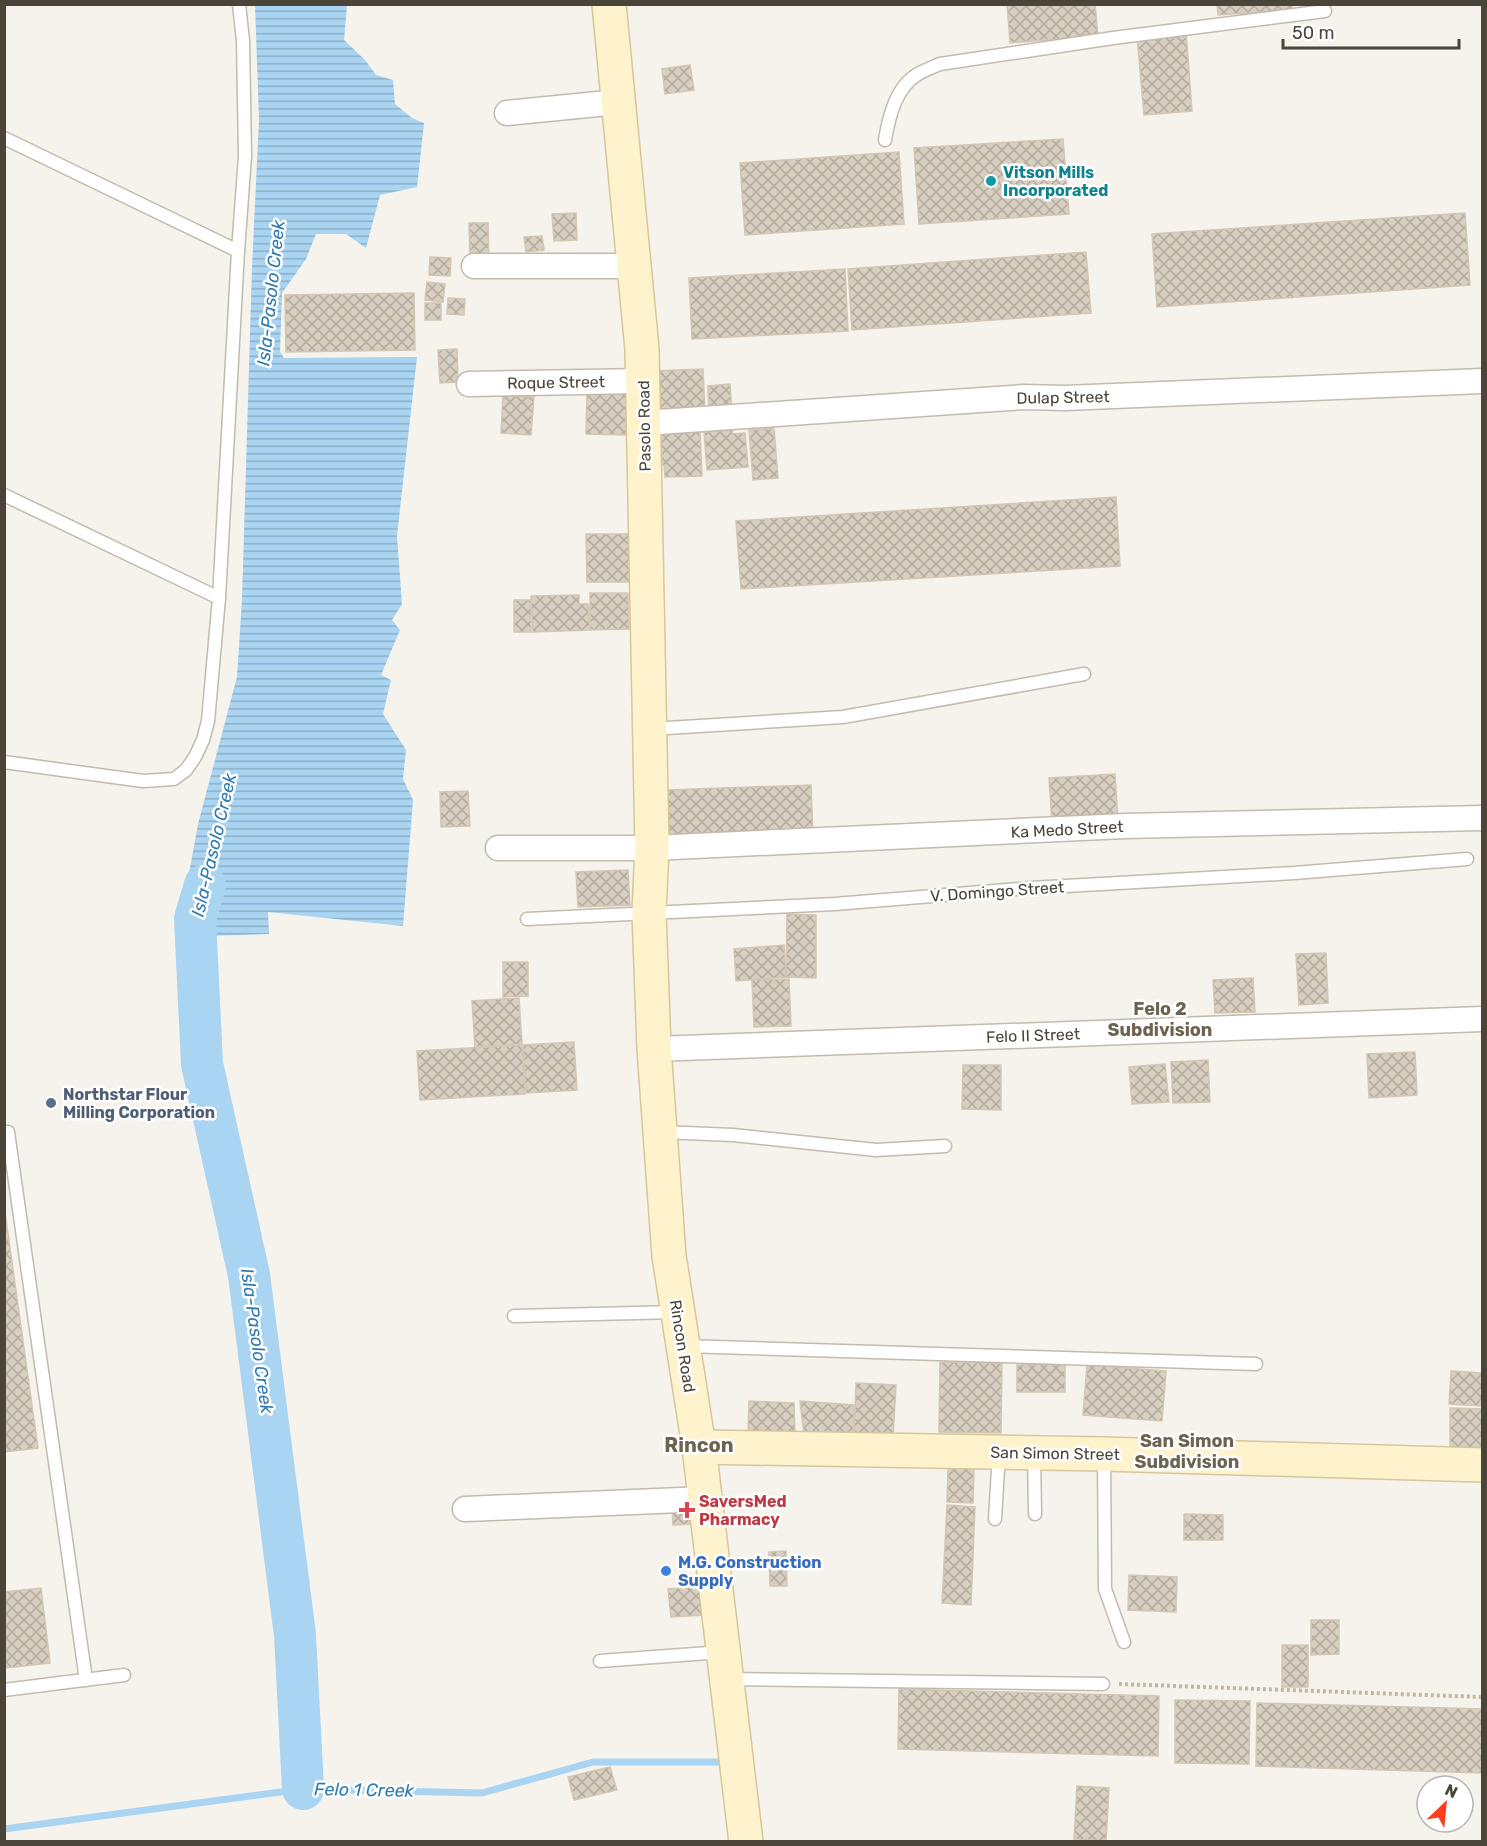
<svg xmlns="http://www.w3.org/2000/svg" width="1487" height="1846" font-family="Rubik,sans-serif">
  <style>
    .water { fill: url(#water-rules) }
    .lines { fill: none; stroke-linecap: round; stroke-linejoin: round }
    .stream { stroke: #a9d4f2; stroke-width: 7 }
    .river { stroke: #a9d4f2; stroke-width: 42 }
    .building { fill: url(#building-cross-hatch); stroke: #d3c7b4; stroke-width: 1.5 }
    .lane-casing { stroke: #c2bbae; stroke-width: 15 }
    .street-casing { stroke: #c2bbae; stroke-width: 27 }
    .secondary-casing { stroke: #d6c79b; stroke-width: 36 }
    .path { stroke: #c4b79f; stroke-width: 4; stroke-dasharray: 3 3; stroke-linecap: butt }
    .lane { stroke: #fff; stroke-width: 12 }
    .street { stroke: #fff; stroke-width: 24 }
    .secondary { stroke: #fff3cd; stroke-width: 33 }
    .culture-dot { fill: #0f9aa8; stroke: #fff; stroke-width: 2 }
    .service-dot { fill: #5c6f8a; stroke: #fff; stroke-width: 2 }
    .health-dot { fill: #e0444e; stroke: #fff; stroke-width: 2 }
    .shop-dot { fill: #3f7fe0; stroke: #fff; stroke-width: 2 }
    .labels { text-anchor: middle; stroke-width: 5; stroke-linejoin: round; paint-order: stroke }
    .culture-label { font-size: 16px; font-weight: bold; fill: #0d838f; stroke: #fff; text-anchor: start }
    .street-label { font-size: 16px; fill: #4b4439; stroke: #fff }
    .service-label { font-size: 16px; font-weight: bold; fill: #4e5e75; stroke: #fff; text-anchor: start }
    .health-label { font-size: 16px; font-weight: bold; fill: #be3a42; stroke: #fff; text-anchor: start }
    .shop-label { font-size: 16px; font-weight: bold; fill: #366cbe; stroke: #fff; text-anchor: start }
    .water-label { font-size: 18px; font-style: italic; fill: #2e7ab2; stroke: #fff }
    .neighbourhood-label { font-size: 18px; font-weight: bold; fill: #6e6250; stroke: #fff }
    .quarter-label { font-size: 20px; font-weight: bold; fill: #6e6250; stroke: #fff }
  </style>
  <defs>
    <pattern id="water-rules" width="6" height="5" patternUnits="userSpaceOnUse" patternTransform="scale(1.5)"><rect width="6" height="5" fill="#a9d4f2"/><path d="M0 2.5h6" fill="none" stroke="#8caec5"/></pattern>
    <pattern id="building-cross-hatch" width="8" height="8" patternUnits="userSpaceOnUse" patternTransform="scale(1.5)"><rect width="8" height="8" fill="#d8cfc1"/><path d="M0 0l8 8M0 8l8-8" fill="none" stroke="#b1aa9e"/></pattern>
  </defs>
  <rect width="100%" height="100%" fill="#f6f3ec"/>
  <polygon class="water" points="255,5 347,5 344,40 365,60 376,75 393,80 395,104 412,118 424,123 417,187 380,195 366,248 346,234 316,234 306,259 282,293 280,352 284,358 417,357 397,536 402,604 392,620 400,630 381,675 391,680 383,714 406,750 403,779 413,800 403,926 268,912 269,934 204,936 197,942 185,937 184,901 198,824 237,677 242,599 252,267 259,119"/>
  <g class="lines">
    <polyline class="stream" points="4,1829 303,1789 482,1793 593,1762 721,1762"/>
    <polyline class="river" points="205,885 195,919 202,1064 249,1275 295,1635 303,1789"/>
  </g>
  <g class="building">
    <polygon points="1007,4 1095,4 1098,36 1010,43"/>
    <polygon points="1217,4 1292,4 1292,10 1218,15"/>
    <polygon points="1186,32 1192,111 1144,115 1137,36"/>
    <polygon points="690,65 694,90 665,94 662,69"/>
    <polygon points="1063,139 1069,214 919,224 914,148"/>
    <polygon points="899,152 904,224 745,235 740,163"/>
    <polygon points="576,213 577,240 554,241 552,214"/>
    <polygon points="1465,213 1470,285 1157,307 1152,234"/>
    <polygon points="469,223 488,223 489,262 470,262"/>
    <polygon points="542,236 544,250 526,252 524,237"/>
    <polygon points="1086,252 1091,313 852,330 848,269"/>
    <polygon points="430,257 451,258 450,276 429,275"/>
    <polygon points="845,269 848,331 692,339 689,278"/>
    <polygon points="427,282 445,284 443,302 425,300"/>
    <polygon points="414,293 415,350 286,352 285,295"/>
    <polygon points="448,298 465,299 464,315 447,314"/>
    <rect x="425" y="303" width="16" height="17"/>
    <polygon points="457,349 458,382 440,383 438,350"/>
    <polygon points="703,369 705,414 656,417 653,371"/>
    <polygon points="730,384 732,412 709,414 708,386"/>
    <polygon points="587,392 626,393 626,435 586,434"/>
    <polygon points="503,395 534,397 531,435 501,433"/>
    <polygon points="774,428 778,478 753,480 749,430"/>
    <polygon points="733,430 732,434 745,433 748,467 707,470 704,432"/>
    <polygon points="700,431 702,476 665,477 664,465 654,465 652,433"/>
    <polygon points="1116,497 1120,566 741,589 736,521"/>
    <polygon points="586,534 630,534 631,582 587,582"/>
    <polygon points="590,593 628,593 629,629 590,630"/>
    <polygon points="579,595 579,604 588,604 590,630 533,632 531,596"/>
    <rect x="514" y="600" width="17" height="32"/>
    <polygon points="1115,774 1118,821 1052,824 1049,778"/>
    <polygon points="811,785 813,838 668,843 666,790"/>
    <polygon points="468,791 470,826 441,827 440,792"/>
    <polygon points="628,870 630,905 578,907 576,872"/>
    <polygon points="787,914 816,915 816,978 786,977"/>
    <polygon points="784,945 786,977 736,981 734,949"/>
    <polygon points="1326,953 1328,1003 1299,1005 1296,954"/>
    <polygon points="503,962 528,962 528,996 503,997"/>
    <polygon points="1253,978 1255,1012 1215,1013 1213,980"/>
    <polygon points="789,979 791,1026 754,1027 752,980"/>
    <polygon points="519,998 522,1044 475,1047 472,1001"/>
    <polygon points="574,1042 577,1090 526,1093 523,1045"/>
    <polygon points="522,1045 525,1094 420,1100 417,1051"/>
    <polygon points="1415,1052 1417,1095 1369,1098 1367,1054"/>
    <polygon points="1208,1060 1210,1102 1173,1103 1171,1062"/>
    <polygon points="1165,1064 1169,1102 1132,1104 1129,1067"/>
    <polygon points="963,1065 1001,1065 1001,1110 962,1109"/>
    <polygon points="4,1205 38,1448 4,1452"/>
    <polygon points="940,1362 1002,1363 1001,1433 939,1432"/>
    <polygon points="1065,1364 1065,1392 1017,1392 1017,1365"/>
    <polygon points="1087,1365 1166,1371 1162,1421 1083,1415"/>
    <polygon points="1451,1371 1482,1373 1482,1406 1449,1404"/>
    <polygon points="856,1383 896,1385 893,1438 854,1436"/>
    <polygon points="749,1401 794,1403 795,1436 748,1434"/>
    <polygon points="800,1401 854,1405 853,1438 804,1435"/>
    <polygon points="1450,1408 1482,1409 1482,1448 1450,1448"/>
    <polygon points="948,1467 974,1468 973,1503 947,1502"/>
    <polygon points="692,1504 693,1524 673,1525 672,1505"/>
    <polygon points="947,1505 975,1507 971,1605 942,1603"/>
    <polygon points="1184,1514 1223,1515 1223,1540 1184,1540"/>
    <polygon points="786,1551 787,1586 770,1586 769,1552"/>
    <polygon points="1129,1575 1177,1577 1176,1612 1128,1610"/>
    <polygon points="701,1587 704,1615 671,1617 668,1589"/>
    <polygon points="41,1588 50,1663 6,1668 4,1655 4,1592"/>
    <polygon points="1311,1620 1339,1620 1339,1654 1311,1655"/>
    <rect x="1282" y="1645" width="26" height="42"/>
    <polygon points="899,1689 1159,1696 1158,1756 898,1749"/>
    <polygon points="1175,1700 1250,1701 1249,1764 1175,1763"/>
    <polygon points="1257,1703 1482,1709 1482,1773 1256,1766"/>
    <polygon points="610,1767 617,1790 574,1800 568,1777"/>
    <polygon points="1077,1786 1109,1788 1106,1841 1074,1839"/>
  </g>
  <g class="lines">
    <g class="lane-casing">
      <g id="lane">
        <polyline points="4,138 238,251"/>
        <path d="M885,140C889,116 896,87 918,74C925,70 933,67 940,64L1113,38L1325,11"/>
        <polyline points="4,495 219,598"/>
        <polyline points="651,729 843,717 1084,674"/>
        <polyline points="4,762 143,781 174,779 186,770 195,757 203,740 208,721 219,598 238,251 245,156 243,41 239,4"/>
        <polyline points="527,919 835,904 1031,888 1294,873 1467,859"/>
        <polyline points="8,1132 86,1680"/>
        <polyline points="662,1132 733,1135 876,1150 945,1146"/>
        <polyline points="514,1316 676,1312"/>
        <polyline points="684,1346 1256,1364"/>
        <polyline points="1034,1454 1035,1514"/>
        <polyline points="1104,1455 1105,1589 1124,1642"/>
        <polyline points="995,1519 999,1453"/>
        <polyline points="600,1661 722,1652"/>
        <polyline points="728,1679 1103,1684"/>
        <polyline points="4,1690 124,1675"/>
      </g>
    </g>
    <g class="street-casing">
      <g id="street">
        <polyline points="507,113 618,102"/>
        <polyline points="474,266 635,266"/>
        <polyline points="469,384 643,381"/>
        <polyline points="644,423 1024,397 1065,398 1482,381"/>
        <polyline points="498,848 652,848 1125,826 1482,818"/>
        <polyline points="654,1049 1482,1019"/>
        <polyline points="465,1509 705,1499"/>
      </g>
    </g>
    <g class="secondary-casing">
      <g id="secondary">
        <polyline points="609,4 642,349 652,848 649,912 654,1049 669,1256 699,1447 746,1842"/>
        <polyline points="699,1447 1104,1454 1482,1465"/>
      </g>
    </g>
    <polyline class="path" points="1119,1684 1482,1697"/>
    <use href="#lane" class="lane"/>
    <use href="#street" class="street"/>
    <use href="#secondary" class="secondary"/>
  </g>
  <circle class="culture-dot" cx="991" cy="181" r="6"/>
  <circle class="service-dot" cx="51" cy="1103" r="6"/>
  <path class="health-dot" d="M684 1501h6v6h6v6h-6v6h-6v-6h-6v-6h6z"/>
  <circle class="shop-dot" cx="666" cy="1571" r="6"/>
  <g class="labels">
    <g class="culture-label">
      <text x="1003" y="178">Vitson Mills<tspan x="1003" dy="18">Incorporated</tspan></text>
    </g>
    <g class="street-label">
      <text transform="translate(556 382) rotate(-1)" y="6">Roque Street</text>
      <text transform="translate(1063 397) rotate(-1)" y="6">Dulap Street</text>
      <text transform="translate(644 426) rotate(-91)" y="6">Pasolo Road</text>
      <text transform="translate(1067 829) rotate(-3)" y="6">Ka Medo Street</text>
      <text transform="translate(997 891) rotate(-4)" y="6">V. Domingo Street</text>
      <text transform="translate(1033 1035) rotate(-2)" y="6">Felo II Street</text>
      <text transform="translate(683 1346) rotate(81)" y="6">Rincon Road</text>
      <text transform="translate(1055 1453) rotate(1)" y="6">San Simon Street</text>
    </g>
    <g class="service-label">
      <text x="63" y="1100">Northstar Flour<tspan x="63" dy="18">Milling Corporation</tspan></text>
    </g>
    <g class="health-label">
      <text x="699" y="1507">SaversMed<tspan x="699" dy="18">Pharmacy</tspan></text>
    </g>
    <g class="shop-label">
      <text x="678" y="1568">M.G. Construction<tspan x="678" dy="18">Supply</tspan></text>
    </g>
    <g class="water-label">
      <text transform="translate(271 293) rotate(-84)" y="6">Isla-Pasolo Creek</text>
      <text transform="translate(214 845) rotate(-77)" y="6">Isla-Pasolo Creek</text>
      <text transform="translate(257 1341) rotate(82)" y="6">Isla-Pasolo Creek</text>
      <text transform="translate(364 1790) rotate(1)" y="6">Felo 1 Creek</text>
    </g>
    <g class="neighbourhood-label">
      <text x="1160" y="1015">Felo 2<tspan x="1160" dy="21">Subdivision</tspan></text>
      <text x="1187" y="1447">San Simon<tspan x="1187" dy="21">Subdivision</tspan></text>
    </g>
    <g class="quarter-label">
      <text x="699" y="1452">Rincon</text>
    </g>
  </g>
  <rect width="1487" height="1846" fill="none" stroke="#4b4439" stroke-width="12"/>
  <g transform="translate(1445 1804) rotate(26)"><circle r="28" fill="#ffffff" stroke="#b7b4b0" stroke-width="1.5"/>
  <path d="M0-4.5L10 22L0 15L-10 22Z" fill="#fc3f1d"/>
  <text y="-9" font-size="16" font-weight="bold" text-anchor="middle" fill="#4b4439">N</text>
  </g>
  <path d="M1283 39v9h176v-9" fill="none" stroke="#4b4439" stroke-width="3"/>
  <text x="1292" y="39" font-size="18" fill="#4b4439" stroke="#ffffff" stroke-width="4.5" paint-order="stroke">50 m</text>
</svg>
